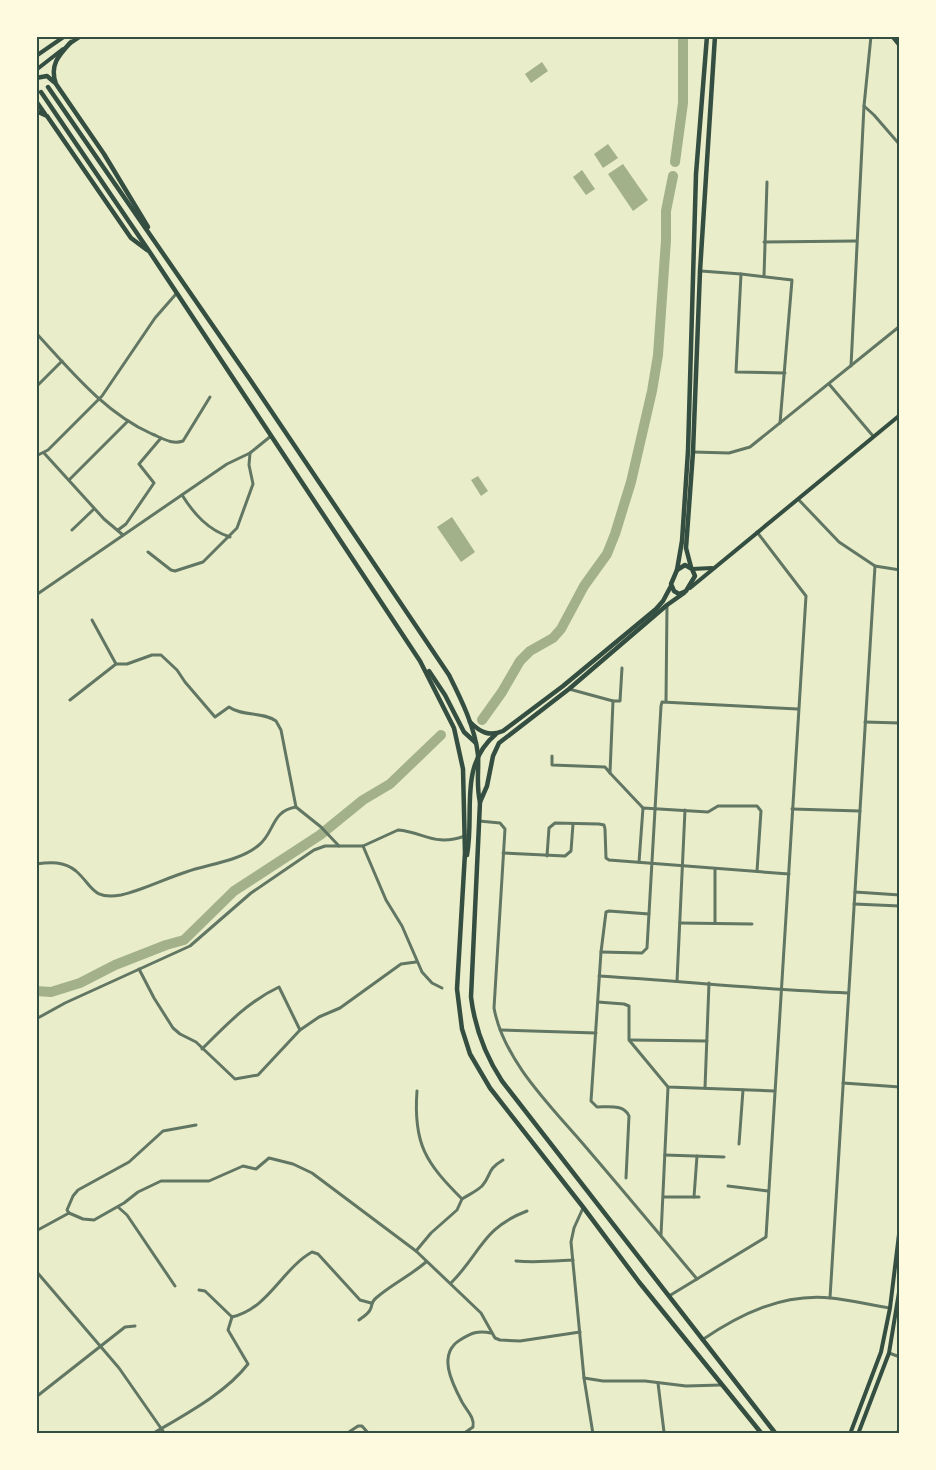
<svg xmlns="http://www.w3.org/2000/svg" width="936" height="1470" font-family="Barlow,sans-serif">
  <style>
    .water { fill: #a3b18a }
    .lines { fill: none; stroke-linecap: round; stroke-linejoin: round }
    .stream { stroke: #a3b18a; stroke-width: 1.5 }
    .river { stroke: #a3b18a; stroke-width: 10 }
    .minor { stroke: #617663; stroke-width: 3 }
    .secondary { stroke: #344e41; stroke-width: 4 }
    .primary { stroke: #344e41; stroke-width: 4.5 }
    .neatline { fill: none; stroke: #344e41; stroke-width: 2 }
  </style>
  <rect width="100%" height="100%" fill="#e9edc9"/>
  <g class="water">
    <polygon points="542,62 548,71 531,83 525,74"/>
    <polygon points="608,144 618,158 603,168 594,154"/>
    <polygon points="623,164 648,200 633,211 608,174"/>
    <polygon points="582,170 595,189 586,195 573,177"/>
    <polygon points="478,476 488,491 481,496 471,480"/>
    <polygon points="452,517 475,552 461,562 437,527"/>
  </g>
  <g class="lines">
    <polyline class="stream" points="894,1434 900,1428"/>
    <g class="river">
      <polyline points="675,162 683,103 683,36"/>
      <polyline points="482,720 502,692 520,661 530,651 553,638 561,629 584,586 607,554 615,534 631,482 652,391 658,355 666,240 666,211 673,176"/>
      <polyline points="36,991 51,992 80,983 115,965 166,945 184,940 234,891 320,835 363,800 390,784 441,735"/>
    </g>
    <g class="minor">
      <polyline points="864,106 874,115 900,145"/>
      <polyline points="764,242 856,241"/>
      <polyline points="701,271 741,274 792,280 780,423"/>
      <polyline points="741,274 736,372 785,373"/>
      <polyline points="764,276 767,182"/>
      <path d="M36,333C71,371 105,413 152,434C162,438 172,445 183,441L210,397"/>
      <polyline points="851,366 864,106 871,36"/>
      <polyline points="829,384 873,436"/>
      <polyline points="36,387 62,361"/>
      <polyline points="693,452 729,453 750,447 900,326"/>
      <polyline points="44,453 104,519 123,535"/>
      <polyline points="36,456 48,450 102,396 155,318 176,294"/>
      <polyline points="69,480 128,421"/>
      <path d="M182,495C194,514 208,530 230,537"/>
      <polyline points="798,499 839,542 875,566 900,570"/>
      <polyline points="72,530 94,509"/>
      <polyline points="118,530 126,524 154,483 139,464 161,438"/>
      <polyline points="148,552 171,570 175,571 203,562 237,528 253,484 249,465 250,453 271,436"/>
      <polyline points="36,595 227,464 250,453"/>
      <polyline points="92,620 116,664"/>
      <polyline points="569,689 613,701"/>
      <path d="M70,700L116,664H127L152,655H161L177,670L185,682L215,717L229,707C243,717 262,711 276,721L281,730L296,807L321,827L339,846"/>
      <polyline points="666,701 667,605"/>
      <polyline points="865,722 900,723"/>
      <polyline points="552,756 552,765 605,767 610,773 613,701 620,701 622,668"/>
      <polyline points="610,773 643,808"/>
      <polyline points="792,809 860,811"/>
      <path d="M479,821L500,823L505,829L494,1008C504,1063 555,1110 590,1152C626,1194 661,1236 697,1279"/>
      <polyline points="363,846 386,900 402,926 422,972 432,983 442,988"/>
      <polyline points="503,853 565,856 571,851 573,824"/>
      <polyline points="547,856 549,828 555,823 599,824 604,825 605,829 606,858 609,860 789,874"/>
      <polyline points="639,862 643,808 708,812 718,806 757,806 761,811 757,871"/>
      <path d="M36,864C50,862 64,861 76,871C93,886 92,900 121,895C143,890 164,879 186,872C209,864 240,861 259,845C275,832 271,811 296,807"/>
      <polyline points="715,870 715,923"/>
      <polyline points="855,892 900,895"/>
      <polyline points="854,904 900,906"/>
      <polyline points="680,923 752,924"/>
      <polyline points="601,952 642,953 647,948 661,706 662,702 798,709"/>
      <polyline points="139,969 154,998 173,1028 180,1034 196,1042 235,1079 258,1075 300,1030 319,1017 340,1008 401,964 416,962"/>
      <path d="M599,976C682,981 765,990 848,993"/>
      <polyline points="677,981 685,810"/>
      <polyline points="598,1002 624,1004 629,1006 629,1040 668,1087 774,1091"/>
      <path d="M36,1019L65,1003L190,946L251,893L314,850L325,846H363L398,830C424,832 434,847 465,836"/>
      <polyline points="500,1030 596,1033"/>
      <polyline points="630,1040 707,1041"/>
      <path d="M202,1049C226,1025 249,1001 279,987L300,1030"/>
      <polyline points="843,1083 900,1087"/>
      <polyline points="705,1088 709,983"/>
      <polyline points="739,1144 743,1090"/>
      <polyline points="665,1155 724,1157"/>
      <path d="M626,1178L629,1116C624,1104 608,1107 597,1107L591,1101L601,952L606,912L609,911L649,914"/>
      <polyline points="728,1186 768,1191"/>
      <polyline points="664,1197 699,1197"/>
      <polyline points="694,1197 697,1156"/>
      <path d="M462,1199C468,1195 477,1191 482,1186C492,1175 486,1170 503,1160"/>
      <polyline points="118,1207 127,1215 175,1286"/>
      <polyline points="583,1208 574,1228 571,1242 584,1378 593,1434"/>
      <polyline points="69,1213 83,1219 94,1220 124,1203 138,1192 161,1181 209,1181 243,1166 256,1169 269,1158 293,1164 312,1173 416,1251 481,1313 495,1338 500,1340 520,1341 580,1332"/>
      <polyline points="69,1213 67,1210 73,1196 78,1190 129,1162 163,1131 196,1125"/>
      <polyline points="36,1231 69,1213"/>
      <polyline points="661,1235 668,1087"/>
      <path d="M416,1251L431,1233L457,1210L462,1199C426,1163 413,1144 417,1091"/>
      <path d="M516,1261C535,1263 555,1261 573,1260"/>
      <polyline points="36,1271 119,1368 165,1434"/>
      <path d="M451,1283C481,1253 482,1228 527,1211"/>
      <polyline points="199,1290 205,1291 232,1317"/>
      <polyline points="669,1296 766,1237 806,596 757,532"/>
      <polyline points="830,1298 875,566"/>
      <path d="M232,1317C268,1309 282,1269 312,1252L318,1254L360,1300L371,1303"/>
      <path d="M359,1320C363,1317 368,1314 370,1310C373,1305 370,1303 376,1298C392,1284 410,1276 426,1262"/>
      <path d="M702,1340C740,1314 783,1293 831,1298C850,1300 870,1305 890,1308"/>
      <polyline points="889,1353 900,1357"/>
      <polyline points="584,1378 603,1381 645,1381 686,1386 721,1385"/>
      <polyline points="658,1383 664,1432"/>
      <polyline points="36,1397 125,1327 135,1326"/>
      <path d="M152,1434C184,1415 226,1393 248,1364L228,1330L232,1317"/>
      <polyline points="346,1434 358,1426 362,1426 369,1434"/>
      <path d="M463,1434L473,1427C475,1418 467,1411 462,1402C452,1383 437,1354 460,1340C471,1333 478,1330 491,1333"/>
    </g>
    <g class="secondary">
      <polyline points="892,36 900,46"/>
      <polyline points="69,44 81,36"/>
      <polyline points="36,56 65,36"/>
      <polyline points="36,70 63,49"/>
      <polyline points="692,569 712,568"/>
      <polyline points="690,588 900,415"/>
      <polyline points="850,1434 881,1352 890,1308 900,1226"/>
      <polyline points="858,1434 889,1353 900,1286"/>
    </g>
    <g class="primary">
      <path d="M71,42C59,55 49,65 56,84L104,154L148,227"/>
      <polyline points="36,78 47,76 54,82"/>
      <path d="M48,87L251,381L449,675C461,699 475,727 478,755C479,771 476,786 480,802L471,997C475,1029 485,1055 502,1081L776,1434"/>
      <polyline points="41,92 149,251 420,661 454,728 463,769 465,853 457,989 462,1029 470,1054 490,1088 583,1207 639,1282 762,1434"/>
      <polyline points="36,101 45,114"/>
      <polyline points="36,111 47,116 131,238 147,250"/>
      <polygon points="685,565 692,569 695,576 686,591 679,594 674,591 671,584 677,570"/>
      <polyline points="691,567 686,548 693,452 700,271 715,36"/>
      <polyline points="677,570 682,541 688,451 696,174 707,36"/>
      <polyline points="429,671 445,695 464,732 476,743"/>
      <path d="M470,722C480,732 489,737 503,731L563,686L656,609L663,601L671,586"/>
      <polyline points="480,802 487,786 493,756 499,743 569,689 667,605 684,593"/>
      <path d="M467,855C475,812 458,766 496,734"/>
    </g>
  </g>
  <rect width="936" height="1470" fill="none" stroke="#fefae0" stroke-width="75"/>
  <rect x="38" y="38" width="860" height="1394" class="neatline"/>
</svg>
